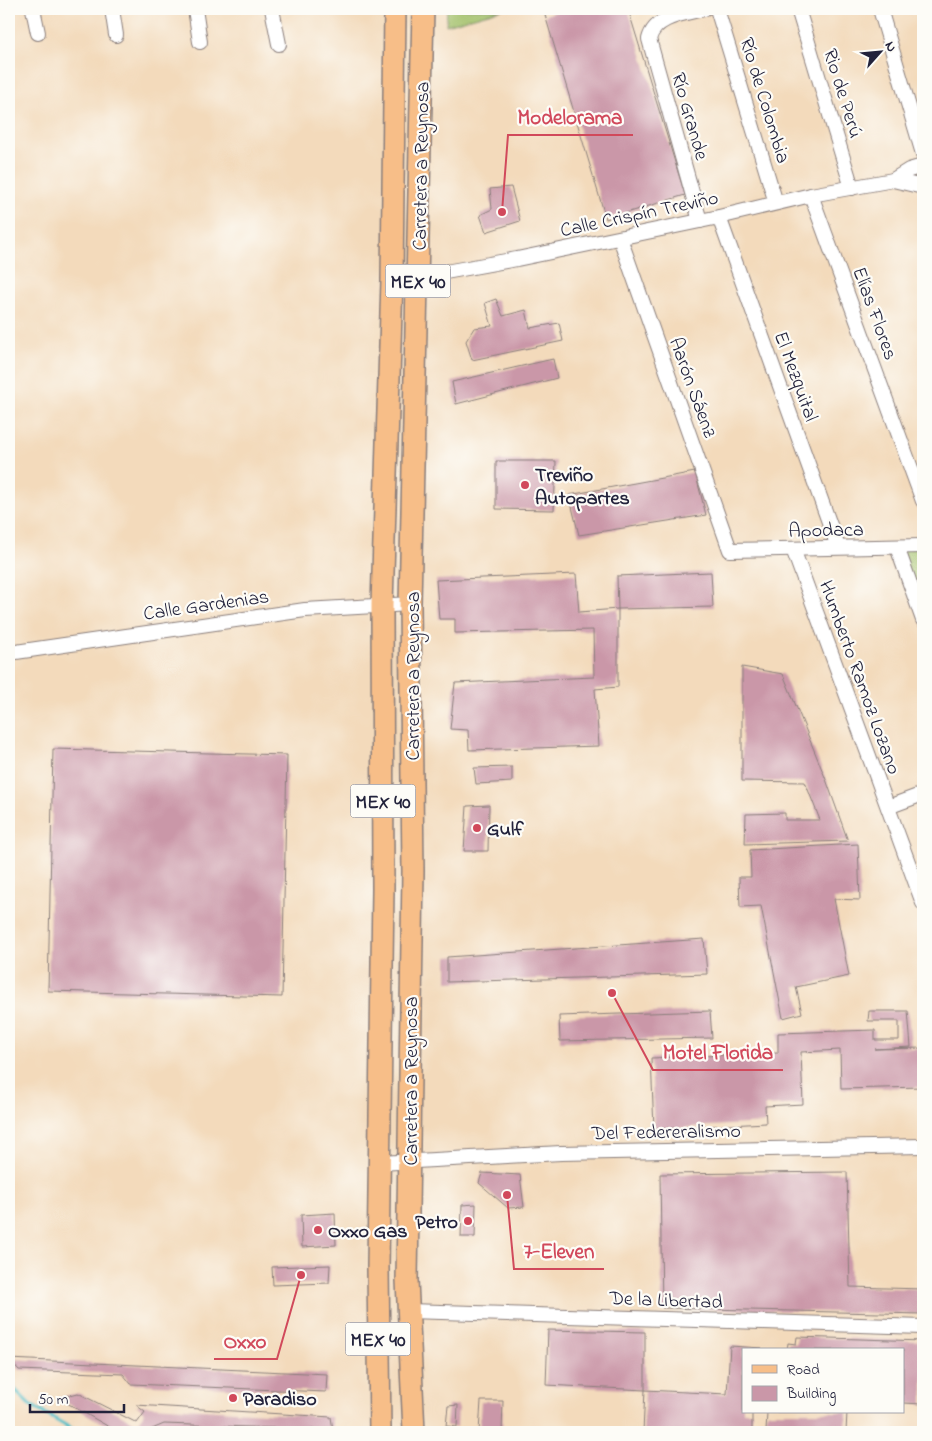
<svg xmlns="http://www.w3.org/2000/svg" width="932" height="1441" font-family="'Indie Flower',sans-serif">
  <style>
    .green { fill: #a1bf67; stroke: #627051 }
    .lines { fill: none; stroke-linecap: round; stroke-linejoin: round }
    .stream { stroke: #4bbac2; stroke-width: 4 }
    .building { fill: #ca97a8 }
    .minor-casing { stroke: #8a7e7b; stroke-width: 16 }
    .primary-casing { stroke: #8a7e7b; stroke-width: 24 }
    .minor { stroke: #fff; stroke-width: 14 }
    .primary { stroke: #f7be88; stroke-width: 21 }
    .poi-dot { fill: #d1495b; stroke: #fdfcf7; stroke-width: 2 }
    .labels { text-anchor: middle; stroke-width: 4.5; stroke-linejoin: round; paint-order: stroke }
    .shield { fill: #fdfcf7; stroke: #646373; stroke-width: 1 }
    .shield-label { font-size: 19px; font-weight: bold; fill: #22223b }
    .street-label { font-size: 20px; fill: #22223b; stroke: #fdfcf7 }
    .poi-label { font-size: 20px; font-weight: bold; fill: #22223b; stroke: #fdfcf7; text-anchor: start }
    .leader { fill: none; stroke: #d1495b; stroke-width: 2 }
    .callout-dot { fill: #d1495b; stroke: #fdfcf7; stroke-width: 2 }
    .callout-label { font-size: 21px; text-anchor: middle; font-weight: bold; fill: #d1495b; stroke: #fdfcf7; stroke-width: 4.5; stroke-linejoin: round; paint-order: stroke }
  </style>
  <rect width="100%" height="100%" fill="#fdfcf7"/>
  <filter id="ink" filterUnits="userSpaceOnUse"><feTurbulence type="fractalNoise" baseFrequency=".02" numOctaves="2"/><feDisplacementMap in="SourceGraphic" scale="10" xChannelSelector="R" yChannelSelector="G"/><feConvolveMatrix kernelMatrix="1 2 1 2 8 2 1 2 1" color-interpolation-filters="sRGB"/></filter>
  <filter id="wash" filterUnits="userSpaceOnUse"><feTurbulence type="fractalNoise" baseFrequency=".0096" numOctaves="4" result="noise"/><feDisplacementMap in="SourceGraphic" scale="20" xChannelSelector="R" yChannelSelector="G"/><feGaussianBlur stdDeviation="1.12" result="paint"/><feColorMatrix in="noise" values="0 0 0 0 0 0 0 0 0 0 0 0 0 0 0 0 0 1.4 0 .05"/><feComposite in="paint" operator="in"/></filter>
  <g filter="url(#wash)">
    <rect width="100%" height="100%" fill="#f3dabb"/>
    <g class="green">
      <polygon points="447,9 503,9 446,25"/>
      <polygon points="923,546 923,620 897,548"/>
    </g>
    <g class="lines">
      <polyline class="stream" points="9,1384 30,1405 77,1432"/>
    </g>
    <g id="blocks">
      <g class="building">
        <polygon points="566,9 628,9 685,195 606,219 545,15"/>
        <polygon points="511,187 520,221 486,232 480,215 492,209 490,189"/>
        <polygon points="496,299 503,316 526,310 530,328 559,323 563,341 472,360 466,341 474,328 492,326 485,303"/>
        <polygon points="553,359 557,378 456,404 452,382"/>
        <polygon points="496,461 556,461 554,510 496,509"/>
        <polygon points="695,472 706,515 579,535 569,495"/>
        <polygon points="711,572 713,607 618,609 617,576"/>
        <polygon points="576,574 579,612 618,609 618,687 595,689 599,746 469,750 468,730 450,729 455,683 594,677 593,630 455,633 455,619 439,619 436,580"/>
        <polygon points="742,667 783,674 827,782 848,841 745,844 746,814 785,813 785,820 820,820 805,782 742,781"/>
        <polygon points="53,749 287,755 282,997 48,991"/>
        <polygon points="512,767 512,782 476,784 474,768"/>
        <polygon points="489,805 488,851 464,851 467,806"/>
        <polygon points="858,844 860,900 834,899 849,976 796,987 802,1013 783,1018 761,906 740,907 739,877 751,877 750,850"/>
        <polygon points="704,939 707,974 447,982 447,957"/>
        <polygon points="710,1011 712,1038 560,1041 559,1016"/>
        <polygon points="869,1011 908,1011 911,1047 875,1049 923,1048 923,1087 841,1089 840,1050 801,1052 803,1104 765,1106 766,1123 654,1129 651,1058 778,1053 778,1033 875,1030 875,1040 899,1040 899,1021 868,1021"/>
        <polygon points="847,1172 850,1287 923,1289 923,1314 662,1308 660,1174"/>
        <polygon points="482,1173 520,1175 524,1207 508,1208 479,1183"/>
        <polygon points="476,1204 475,1237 461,1237 462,1205"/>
        <polygon points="335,1213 336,1245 302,1247 301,1215"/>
        <polygon points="330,1265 329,1283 273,1285 272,1267"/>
        <polygon points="548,1330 645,1332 645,1390 546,1385"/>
        <polygon points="797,1337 923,1341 923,1404 903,1403 903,1350 787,1350 788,1343 796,1344"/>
        <polygon points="730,1346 762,1348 743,1350 743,1412 752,1412 752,1432 643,1432 645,1390 727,1394"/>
        <polygon points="9,1359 327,1374 326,1392 131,1384 123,1374 19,1370"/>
        <polygon points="78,1393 137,1423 145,1412 136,1405 331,1417 333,1430 164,1424 145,1432 118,1432 58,1398"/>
        <polygon points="481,1401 503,1401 502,1432 479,1432"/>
        <polygon points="458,1405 457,1427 446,1426 448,1406"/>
        <polygon points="767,1412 847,1412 846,1432 766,1432"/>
      </g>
    </g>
  </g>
  <g filter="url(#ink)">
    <use href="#blocks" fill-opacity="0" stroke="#8a7e7b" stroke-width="1"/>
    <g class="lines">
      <g class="minor-casing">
        <g id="minor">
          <polyline points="33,9 38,33"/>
          <polyline points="112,9 116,35"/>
          <polyline points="195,9 200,42"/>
          <polyline points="272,9 279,44"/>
          <polyline points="717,9 776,203"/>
          <polyline points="798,9 852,188"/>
          <polyline points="880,9 923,154"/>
          <polyline points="893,180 923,187"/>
          <polyline points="811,195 923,501"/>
          <polyline points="719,217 838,547"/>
          <path d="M700,221L649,39C655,16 684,14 704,9"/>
          <polyline points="620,238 730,550 923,546"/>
          <polyline points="392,280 418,277 517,259 719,217 811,195 893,180 909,170 923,166"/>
          <polyline points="897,547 923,620"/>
          <polyline points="793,549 923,903"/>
          <polyline points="9,653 305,610 410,604"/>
          <polyline points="888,807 923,794"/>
          <polyline points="380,1163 561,1153 923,1146"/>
          <polyline points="408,1311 923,1327"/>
        </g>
      </g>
      <g class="primary-casing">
        <g id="primary">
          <polyline points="380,1432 378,1268 383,889 382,605 392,280 395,9"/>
          <polyline points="414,1432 407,1280 413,871 410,604 423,9"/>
        </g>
      </g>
      <use href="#minor" class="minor"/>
      <use href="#primary" class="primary"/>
    </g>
  </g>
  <g class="poi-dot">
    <circle cx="525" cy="485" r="5"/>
    <circle cx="477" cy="828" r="5"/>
    <circle cx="468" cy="1221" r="5"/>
    <circle cx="318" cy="1230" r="5"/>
    <circle cx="233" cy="1398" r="5"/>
  </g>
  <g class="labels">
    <g class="shield">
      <rect x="385.5" y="264.5" width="65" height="33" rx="4"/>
      <rect x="350.5" y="784.5" width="65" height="33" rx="4"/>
      <rect x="345.5" y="1322.5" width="65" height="33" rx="4"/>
    </g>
    <g class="shield-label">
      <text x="418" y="288">MEX 40</text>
      <text x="383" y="808">MEX 40</text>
      <text x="378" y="1346">MEX 40</text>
    </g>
    <g class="street-label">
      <text transform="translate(844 93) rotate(73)" y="7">Rio de Perú</text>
      <text transform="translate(766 100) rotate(73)" y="7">Río de Colombia</text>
      <text transform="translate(691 116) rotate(74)" y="7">Río Grande</text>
      <text transform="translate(420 166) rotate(-89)" y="7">Carretera a Reynosa</text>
      <text transform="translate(639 213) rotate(-12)" y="7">Calle Crispín Treviño</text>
      <text transform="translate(876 313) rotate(70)" y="7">Elías Flores</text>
      <text transform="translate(797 376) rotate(70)" y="7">El Mezquital</text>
      <text transform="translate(694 387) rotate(70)" y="7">Aarón Sáenz</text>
      <text transform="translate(826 529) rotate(-1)" y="7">Apodaca</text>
      <text transform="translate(206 604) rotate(-8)" y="7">Calle Gardenias</text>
      <text transform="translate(412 676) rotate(-90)" y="7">Carretera a Reynosa</text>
      <text transform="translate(861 677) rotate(70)" y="7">Humberto Ramoz Lozano</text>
      <text transform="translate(410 1081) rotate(-90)" y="7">Carretera a Reynosa</text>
      <text transform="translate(666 1131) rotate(-1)" y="7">Del Federeralismo</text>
      <text transform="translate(666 1299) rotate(2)" y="7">De la Libertad</text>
    </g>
    <g class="poi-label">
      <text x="535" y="481">Treviño<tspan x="535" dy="23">Autopartes</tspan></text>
      <text x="487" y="835">Gulf</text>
      <text x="458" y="1228" text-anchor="end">Petro</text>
      <text x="328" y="1237">Oxxo Gas</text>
      <text x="243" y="1405">Paradiso</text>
    </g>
  </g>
  <path class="leader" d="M502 212L508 135H633M612 993L653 1070H783M507 1195L514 1269H604M301 1275L277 1359H214"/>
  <g class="callout-dot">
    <circle cx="502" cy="212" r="5"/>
    <circle cx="612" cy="993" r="5"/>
    <circle cx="507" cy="1195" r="5"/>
    <circle cx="301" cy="1275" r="5"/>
  </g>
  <g class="callout-label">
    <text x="570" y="124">Modelorama</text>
    <text x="718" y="1059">Motel Florida</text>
    <text x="559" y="1258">7-Eleven</text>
    <text x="245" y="1348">Oxxo</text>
  </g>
  <rect width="932" height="1441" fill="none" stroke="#fdfcf7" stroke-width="30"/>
  <rect x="742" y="1348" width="162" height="65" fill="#fdfcf7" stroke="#a5a5ac"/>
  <rect x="752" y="1365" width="25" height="8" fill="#f7be88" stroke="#a5a5ac"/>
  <text x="787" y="1374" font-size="15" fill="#22223b">Road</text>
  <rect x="752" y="1386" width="25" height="15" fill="#ca97a8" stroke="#a5a5ac"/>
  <text x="787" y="1398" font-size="15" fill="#22223b">Building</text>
  <g transform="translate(880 52) rotate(63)" stroke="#fdfcf7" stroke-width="4" paint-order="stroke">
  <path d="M0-4L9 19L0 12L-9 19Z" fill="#22223b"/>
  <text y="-8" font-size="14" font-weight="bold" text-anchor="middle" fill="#22223b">N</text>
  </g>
  <path d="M30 1404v8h94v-8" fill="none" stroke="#22223b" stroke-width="2.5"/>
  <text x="38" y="1404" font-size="15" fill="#22223b" stroke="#fdfcf7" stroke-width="4" paint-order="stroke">50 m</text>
</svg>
